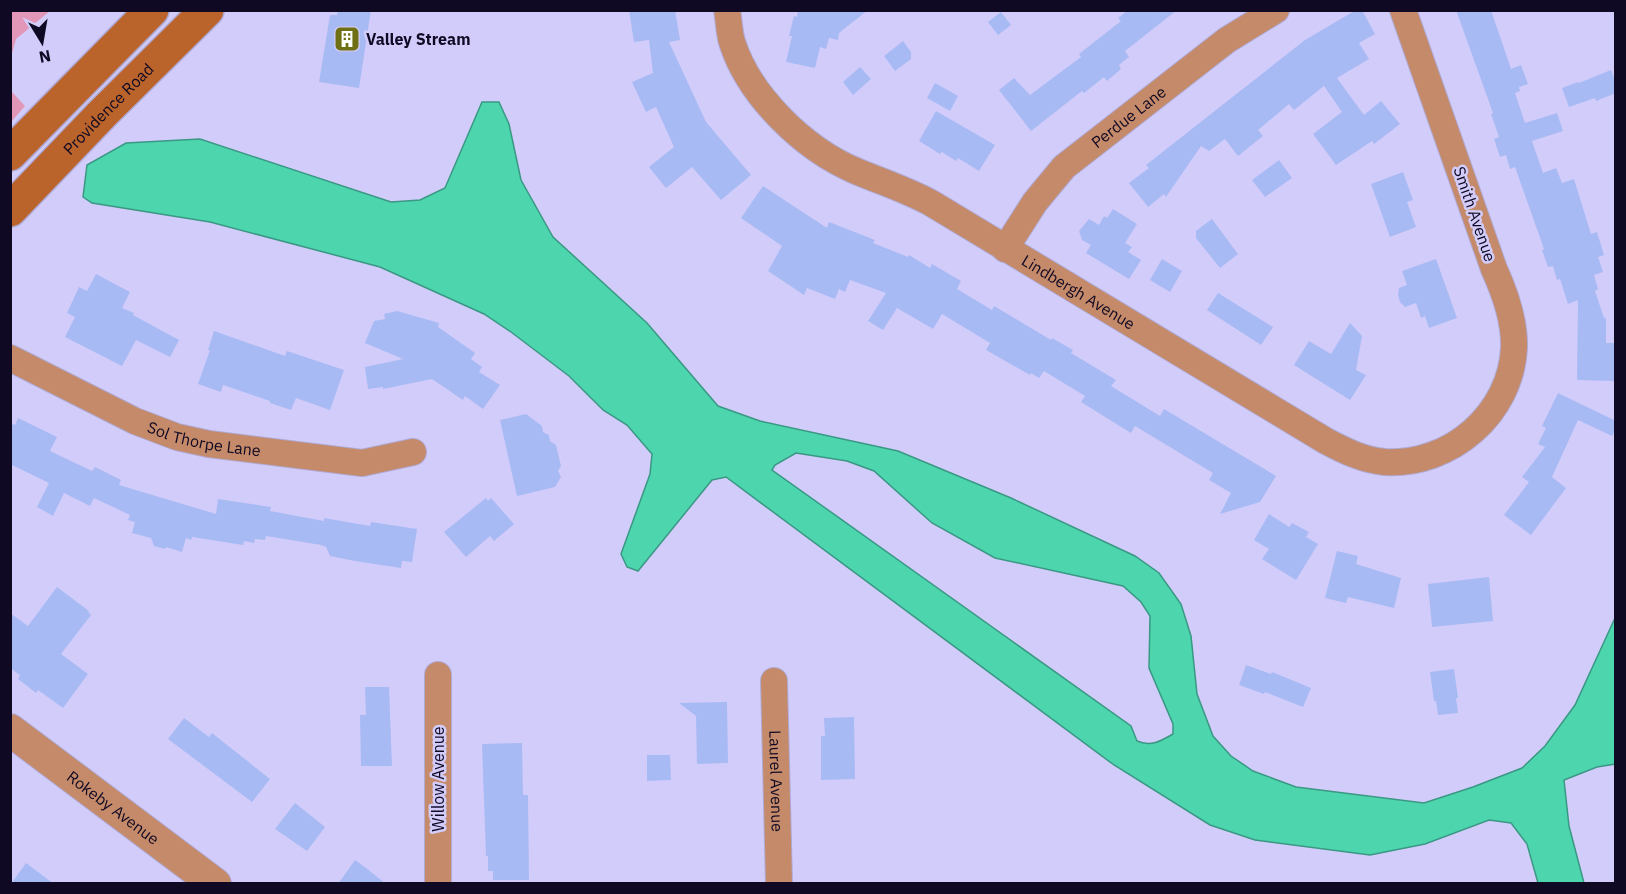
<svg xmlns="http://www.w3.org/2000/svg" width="1626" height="894" font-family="'IBM Plex Sans',sans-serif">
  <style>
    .green { fill: #e297b9 }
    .water { fill: #4dd5ae; stroke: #3a9884; stroke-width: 1.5; fill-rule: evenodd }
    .building { fill: #a8baf4 }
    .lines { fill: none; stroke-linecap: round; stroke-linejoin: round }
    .minor-casing { stroke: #afa9d3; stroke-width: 28 }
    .tertiary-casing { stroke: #afa9d3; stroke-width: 34 }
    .secondary-casing { stroke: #afa9d3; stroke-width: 36 }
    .minor { stroke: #c58a69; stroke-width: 26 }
    .tertiary { stroke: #c58a69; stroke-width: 32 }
    .secondary { stroke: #ba642c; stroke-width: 33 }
    .labels { text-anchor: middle; stroke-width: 5; stroke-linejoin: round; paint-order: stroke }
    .poi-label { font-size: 16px; font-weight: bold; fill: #0f0923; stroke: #d2ccfa; text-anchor: start }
    .street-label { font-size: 16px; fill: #0f0923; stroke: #d2ccfa }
  </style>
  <rect width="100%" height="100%" fill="#d2ccfa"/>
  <g class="green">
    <polygon points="11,10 50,11 16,39 11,57"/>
    <polygon points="11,91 25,106 11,122"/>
  </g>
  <path class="water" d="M482,102H499L509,124L521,180L553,237L647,323L718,406L760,421L898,451L1011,498L1135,556L1159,573L1181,604L1191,636L1197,694L1213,736L1231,756L1253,771L1296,787L1424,803L1473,787L1522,768L1545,746L1575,705L1615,618V764L1597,767L1564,780L1569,826L1584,883H1538L1527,844L1511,823L1489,820L1425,844L1370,855L1255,840L1210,825L1114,765L726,477L712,480L638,571L627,567L621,554L650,474L652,454L627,425L603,410L569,376L511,332L484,314L380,267L210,222L92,203L83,197L87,165L126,143L200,139L391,202L420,200L445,188ZM796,453L847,461L874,471L932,523L995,558L1123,586L1141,602L1150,616L1149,668L1173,724V734C1161,741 1151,747 1137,741L1131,726L772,470L775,465Z"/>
  <g class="building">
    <polygon points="338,10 371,10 359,88 319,82 330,15 337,15"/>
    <polygon points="629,10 675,10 680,40 669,42 706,122 751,175 721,200 692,167 666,188 649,167 674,147 656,107 646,112 632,82 653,73 649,40 634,42"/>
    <polygon points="798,10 868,10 839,33 838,40 829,38 826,49 820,47 815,68 786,62 792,36 789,36 794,16 797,17"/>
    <polygon points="1128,10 1177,10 1125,51 1129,57 1119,65 1121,69 1107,81 1104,77 1084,93 1082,91 1031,131 999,90 1014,78 1030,95 1081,57 1079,54 1121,21 1118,18"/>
    <polygon points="1356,10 1362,10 1375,34 1359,43 1369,59 1337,78 1364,115 1381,101 1400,124 1374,144 1372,141 1336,165 1313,134 1342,112 1324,86 1294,110 1289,104 1258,130 1263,136 1238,156 1225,139 1209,151 1201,146 1166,197 1164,194 1148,207 1129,183 1149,168 1146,165 1305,40"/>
    <polygon points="1456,10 1491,10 1511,69 1521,65 1528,84 1519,87 1520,91 1515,93 1525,123 1557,113 1563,131 1532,141 1543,173 1556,168 1562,183 1574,179 1591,234 1597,232 1604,255 1598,257 1603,272 1594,275 1598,289 1595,291 1604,318 1606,318 1606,343 1615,343 1614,381 1577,380 1578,300 1568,304 1560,279 1557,280 1553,266 1548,267 1542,250 1544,249 1515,167 1510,169 1506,155 1500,157 1494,139 1499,137 1491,114 1493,113"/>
    <polygon points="1001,12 1011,25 998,35 988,22"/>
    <polygon points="903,41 911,52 911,59 895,71 884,56"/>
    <polygon points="860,67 871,79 853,95 843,82"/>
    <polygon points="1611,70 1616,83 1616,93 1596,101 1595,98 1569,107 1562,88 1578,82 1579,83"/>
    <polygon points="935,83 958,96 950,111 927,98"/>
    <polygon points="936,111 995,145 979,171 958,158 956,161 942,152 940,154 919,141"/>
    <polygon points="1279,160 1292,178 1265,197 1252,180"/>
    <polygon points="1403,172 1413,200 1407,202 1416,227 1390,237 1371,184"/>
    <polygon points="763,186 827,228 829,222 875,240 873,243 908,257 909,255 930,268 932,264 961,281 957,289 992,310 994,306 1051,340 1052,338 1073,350 1071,353 1116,380 1111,386 1160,416 1164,409 1276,476 1260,502 1220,514 1231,493 1209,480 1213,473 1135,426 1131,433 1081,402 1085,396 1044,371 1039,378 1031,373 1030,375 986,350 990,343 942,314 933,329 897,308 883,330 868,321 886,293 850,280 845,292 839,289 835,299 807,288 804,295 768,271 782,246 741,218"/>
    <polygon points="1113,209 1137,224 1125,243 1132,247 1128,252 1141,260 1129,279 1086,253 1091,245 1082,240 1079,231 1089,219 1099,225 1104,216 1107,218"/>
    <polygon points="1212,219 1238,254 1220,268 1196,238 1196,231"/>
    <polygon points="1162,259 1182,271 1170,292 1150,280"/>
    <polygon points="1436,259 1457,318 1429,328 1425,316 1421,318 1416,303 1405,307 1400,302 1398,295 1399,288 1407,285 1402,271"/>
    <polygon points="96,274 130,292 122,308 134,313 133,315 179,340 170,357 136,340 122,366 65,337 75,317 67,313 79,287 87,291"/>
    <polygon points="1218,293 1273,327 1261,345 1207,310"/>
    <polygon points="397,311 439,323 438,327 475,353 471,359 482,367 479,372 500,385 483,409 465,396 463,400 432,379 383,389 383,387 368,389 365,367 403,359 365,343 374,321 385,319 384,314"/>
    <polygon points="1350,323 1362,336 1356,370 1366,375 1350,400 1294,365 1309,341 1331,354"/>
    <polygon points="214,331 285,356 287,351 344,370 330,410 296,398 291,410 270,403 270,401 223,385 221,392 198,384 210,350 208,350"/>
    <polygon points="1558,393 1616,421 1616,428 1612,436 1578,420 1552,477 1566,488 1531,535 1504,515 1529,482 1522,477 1545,447 1538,444 1546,428 1542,426"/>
    <polygon points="526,414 542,426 543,432 549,435 550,441 556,445 561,466 558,471 561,477 555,487 517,496 500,420"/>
    <polygon points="18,418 57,437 50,451 92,471 95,467 121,480 119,485 216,514 218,499 271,507 270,511 324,521 324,518 370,526 371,522 417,529 412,562 402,561 401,568 355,561 330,556 326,547 321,545 266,536 265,540 255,539 254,543 244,541 243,545 192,537 191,540 186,538 182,552 166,547 165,549 154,546 151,538 132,533 135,522 128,520 130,515 94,498 90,506 64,493 53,516 37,507 49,483 10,464 10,423 15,425"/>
    <polygon points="486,498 488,501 491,498 514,524 494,541 490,536 466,557 444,532"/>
    <polygon points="1269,514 1289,527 1292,523 1309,532 1306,537 1318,544 1296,580 1262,559 1269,549 1254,540"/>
    <polygon points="1337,551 1358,556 1356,564 1401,578 1394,608 1348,597 1346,603 1325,598"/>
    <polygon points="1489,577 1493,621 1432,627 1428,584"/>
    <polygon points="57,587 89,611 88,612 91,615 61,654 88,674 63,708 38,690 36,693 18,679 20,675 10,668 10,613 28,626"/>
    <polygon points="1246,665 1271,674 1272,672 1311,688 1303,707 1265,692 1264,694 1239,685"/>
    <polygon points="1454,669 1458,698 1456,698 1458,713 1438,715 1436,701 1434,701 1430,672"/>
    <polygon points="365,687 389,687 392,766 361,766 360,715 366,715"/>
    <polygon points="727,702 728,763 697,764 696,716 679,703"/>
    <polygon points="854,717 855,779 821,780 821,736 825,736 824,718"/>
    <polygon points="184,718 209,737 212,733 270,779 252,802 168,739"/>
    <polygon points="522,743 523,795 528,795 529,880 493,880 493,871 488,871 488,856 486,856 482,744"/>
    <polygon points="647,755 670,755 671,780 647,781"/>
    <polygon points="295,803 325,827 307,851 275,829"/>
    <polygon points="355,860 366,868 386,884 338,884"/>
    <polygon points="26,863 54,884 11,884"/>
  </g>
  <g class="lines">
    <g class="minor-casing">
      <g id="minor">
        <path id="s1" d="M727,10C729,21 729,32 732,42C749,96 804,149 856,171C882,182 905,189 931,203L1326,441C1345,451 1363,460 1385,462C1451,466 1511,413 1514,348C1515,320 1505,293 1494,269L1403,10"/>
        <path id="s2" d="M1005,249L1035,202L1064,167L1227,40L1276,10"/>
        <path id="s3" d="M10,358L135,421L177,437L209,444L362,463L413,452"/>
        <polyline points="438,675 438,884"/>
        <path id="s4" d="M774,681L779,884"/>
      </g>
    </g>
    <g class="tertiary-casing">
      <g id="tertiary">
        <path id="s5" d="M10,730L215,884"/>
      </g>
    </g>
    <g class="secondary-casing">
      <g id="secondary">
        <polyline points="10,154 152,10"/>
        <path id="s6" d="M10,210L102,114L207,10"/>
      </g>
    </g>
    <use href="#minor" class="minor"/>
    <use href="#tertiary" class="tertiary"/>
    <use href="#secondary" class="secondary"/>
  </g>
  <defs>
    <g id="building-square" transform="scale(1.35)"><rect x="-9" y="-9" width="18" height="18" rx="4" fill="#6f7014" stroke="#d2ccfa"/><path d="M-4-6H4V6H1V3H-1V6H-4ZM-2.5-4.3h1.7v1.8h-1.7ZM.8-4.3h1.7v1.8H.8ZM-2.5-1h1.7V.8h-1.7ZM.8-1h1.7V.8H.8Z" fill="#fff"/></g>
  </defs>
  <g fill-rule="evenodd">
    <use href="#building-square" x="347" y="39"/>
  </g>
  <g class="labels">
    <g class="poi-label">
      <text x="366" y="45">Valley Stream</text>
    </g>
    <g class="street-label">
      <text dy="6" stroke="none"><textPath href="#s6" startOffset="141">Providence Road</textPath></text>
      <text dy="6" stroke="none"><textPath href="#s2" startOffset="183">Perdue Lane</textPath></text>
      <text transform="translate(1475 214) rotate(71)" y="6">Smith Avenue</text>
      <text dy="6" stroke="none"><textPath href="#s1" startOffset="470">Lindbergh Avenue</textPath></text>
      <text dy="6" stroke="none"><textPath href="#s3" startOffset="212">Sol Thorpe Lane</textPath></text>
      <text transform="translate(438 779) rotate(-90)" y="6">Willow Avenue</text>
      <text dy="6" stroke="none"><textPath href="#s4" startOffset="100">Laurel Avenue</textPath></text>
      <text dy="6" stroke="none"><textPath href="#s5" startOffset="129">Rokeby Avenue</textPath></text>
    </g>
  </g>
  <rect width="1626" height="894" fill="none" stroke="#0f0923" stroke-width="24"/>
  <g transform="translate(42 42) rotate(169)" stroke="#d2ccfa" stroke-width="4.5" paint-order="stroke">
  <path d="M0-4.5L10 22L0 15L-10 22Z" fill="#0f0923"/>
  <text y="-9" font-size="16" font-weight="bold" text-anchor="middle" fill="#0f0923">N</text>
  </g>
</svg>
